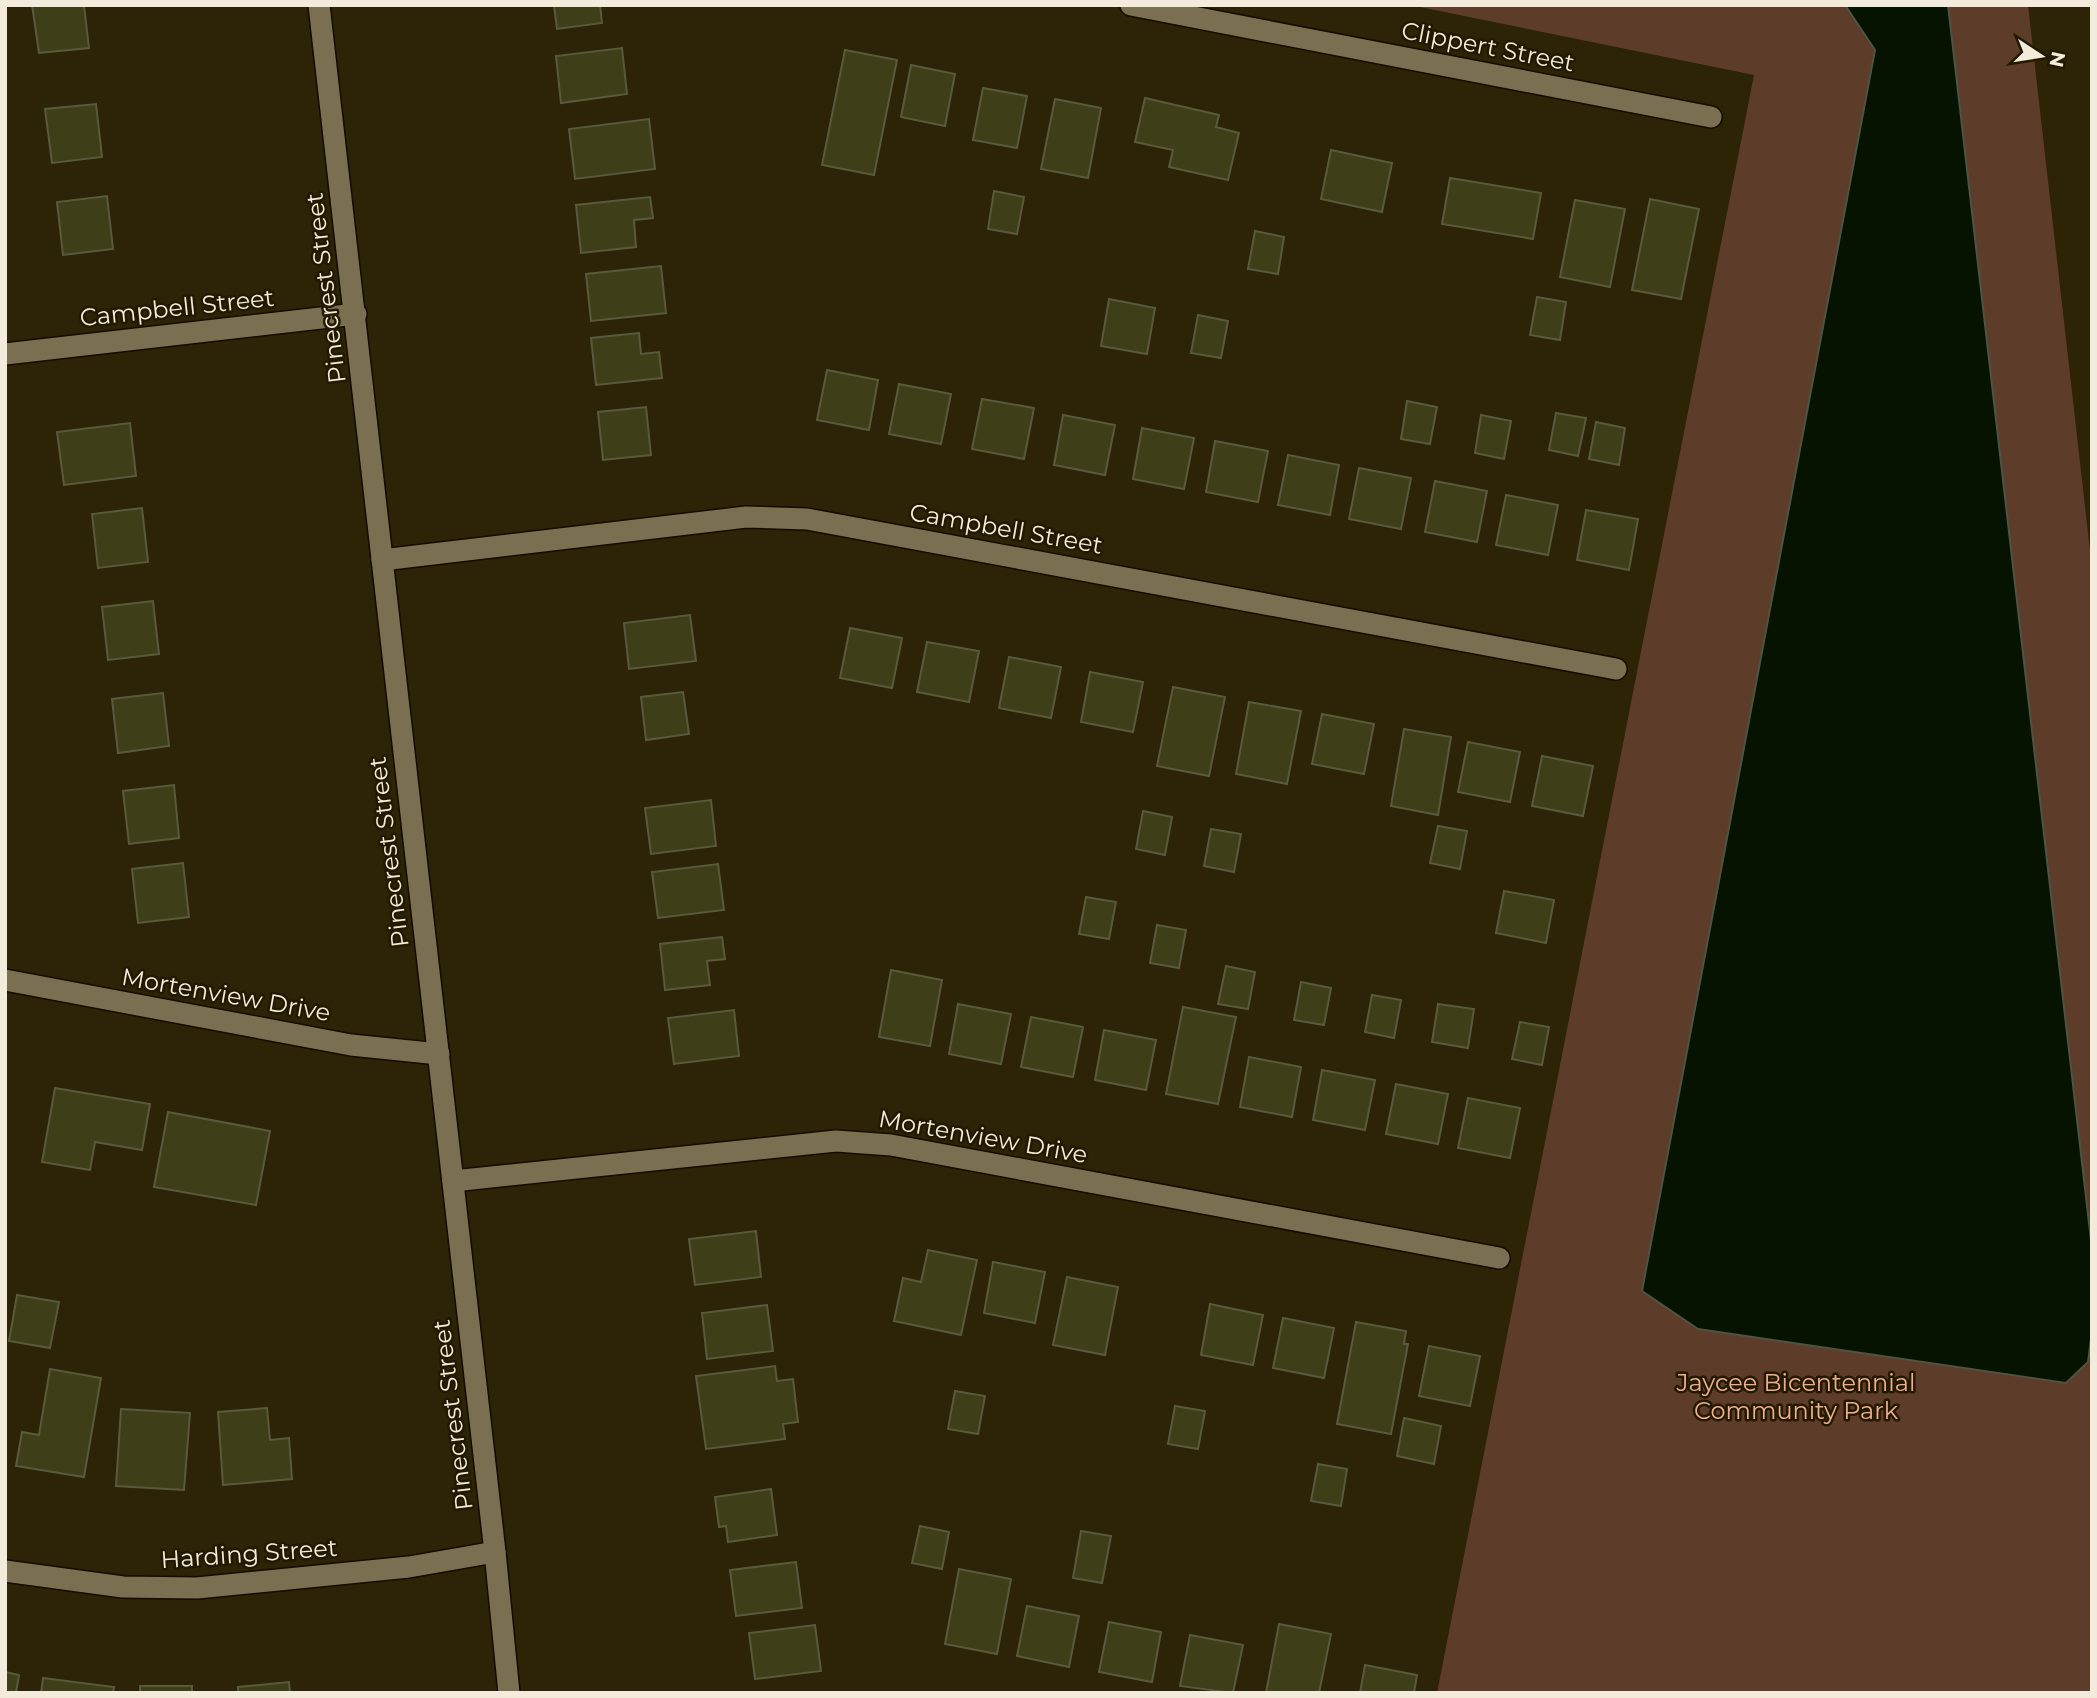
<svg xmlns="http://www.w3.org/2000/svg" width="2097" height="1698" font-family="Montserrat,sans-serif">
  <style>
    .green { fill: #5e3c2a }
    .water { fill: #061300; stroke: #4d5442; stroke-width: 2 }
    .building { fill: #3e3e19; stroke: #595a3c; stroke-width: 2 }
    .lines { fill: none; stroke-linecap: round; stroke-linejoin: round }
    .street-casing { stroke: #150b00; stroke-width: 24 }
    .street { stroke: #7b6f51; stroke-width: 21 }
    .labels { text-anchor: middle; stroke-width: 5; stroke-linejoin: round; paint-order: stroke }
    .street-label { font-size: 24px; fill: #f3ecdc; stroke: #231900 }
    .park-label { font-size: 24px; fill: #edae8d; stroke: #231900 }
  </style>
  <rect width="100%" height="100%" fill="#2d2306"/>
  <polygon class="green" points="1410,5 2028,5 2092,568 2092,1693 1437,1693 1754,75"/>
  <polygon class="water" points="1845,5 1948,5 2092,1249 2092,1331 2088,1362 2066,1383 1698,1329 1642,1291 1875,50"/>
  <g class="building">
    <polygon points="32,5 84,5 89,48 39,53"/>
    <polygon points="554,5 600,5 602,23 557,29"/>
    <polygon points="622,48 627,94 561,103 556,56"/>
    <polygon points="845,50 897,60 874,175 822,165"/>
    <polygon points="911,65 955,74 945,126 901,117"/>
    <polygon points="983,88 1027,96 1017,148 973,140"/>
    <polygon points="1145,98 1219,115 1216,127 1239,133 1228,180 1169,167 1173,150 1135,142"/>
    <polygon points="1055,99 1101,108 1088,178 1041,169"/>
    <polygon points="96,104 102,157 52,163 45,109"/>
    <polygon points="649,119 655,169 575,179 569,129"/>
    <polygon points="1331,150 1392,163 1382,212 1321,199"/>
    <polygon points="1450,178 1541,193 1533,239 1442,224"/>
    <polygon points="994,191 1024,197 1017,234 988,229"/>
    <polygon points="107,196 113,249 63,255 57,202"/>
    <polygon points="650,197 653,218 634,220 636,247 581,253 576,205"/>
    <polygon points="1650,199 1699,209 1681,299 1632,290"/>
    <polygon points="1575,200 1625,209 1610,287 1560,277"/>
    <polygon points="1255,231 1284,237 1278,274 1248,269"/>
    <polygon points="661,266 666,313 591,321 586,274"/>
    <polygon points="1537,297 1566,302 1560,340 1530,335"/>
    <polygon points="1109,299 1155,308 1147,354 1101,346"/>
    <polygon points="1198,315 1228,321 1221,358 1191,353"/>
    <polygon points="639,333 641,354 659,352 662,378 596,385 591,338"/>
    <polygon points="827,370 878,380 869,430 817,420"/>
    <polygon points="899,384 951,394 941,444 889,434"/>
    <polygon points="982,399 1034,408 1024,459 972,449"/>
    <polygon points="1407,401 1437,407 1430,444 1401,439"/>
    <polygon points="646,407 651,455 603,460 598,412"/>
    <polygon points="1556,413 1586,418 1578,456 1549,450"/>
    <polygon points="1063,415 1115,425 1105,475 1054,465"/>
    <polygon points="1481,415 1511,421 1504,459 1475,453"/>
    <polygon points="1596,422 1625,428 1619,465 1589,459"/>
    <polygon points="130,423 136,476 64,485 57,432"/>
    <polygon points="1142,428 1194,438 1184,489 1133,479"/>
    <polygon points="1215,441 1268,451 1258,502 1206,492"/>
    <polygon points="1288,455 1339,465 1330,515 1278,505"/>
    <polygon points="1359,468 1411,478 1401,529 1349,519"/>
    <polygon points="1435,481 1487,491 1477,542 1425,532"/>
    <polygon points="1506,495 1558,505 1548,555 1496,545"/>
    <polygon points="142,508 148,562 98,568 92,514"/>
    <polygon points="1586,510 1638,519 1629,570 1577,560"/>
    <polygon points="153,601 159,654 108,660 102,607"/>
    <polygon points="690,615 696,661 629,669 624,623"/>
    <polygon points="850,628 902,638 892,688 840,678"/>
    <polygon points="927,642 979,651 969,702 917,692"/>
    <polygon points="1009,657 1061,667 1051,718 999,708"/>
    <polygon points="1090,672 1143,682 1133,732 1081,722"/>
    <polygon points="1173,687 1225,697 1209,776 1157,766"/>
    <polygon points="683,692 689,734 646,740 641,697"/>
    <polygon points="163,693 169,746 118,753 112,699"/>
    <polygon points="1249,702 1301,711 1287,784 1236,774"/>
    <polygon points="1322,714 1374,724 1364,774 1312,764"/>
    <polygon points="1404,729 1451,737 1438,815 1391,806"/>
    <polygon points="1468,742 1520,752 1510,802 1458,792"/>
    <polygon points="1542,756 1593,766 1583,816 1532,806"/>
    <polygon points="174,785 179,838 129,844 123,791"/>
    <polygon points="711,800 716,846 651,854 645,808"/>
    <polygon points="1143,811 1172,817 1165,855 1136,849"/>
    <polygon points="1438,826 1467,831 1460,869 1430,863"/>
    <polygon points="1211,829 1241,834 1234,872 1204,866"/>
    <polygon points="183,863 189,917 138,923 132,869"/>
    <polygon points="718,864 724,910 658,918 652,872"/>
    <polygon points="1504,891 1554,900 1546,943 1496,933"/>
    <polygon points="1086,897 1116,902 1109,939 1079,934"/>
    <polygon points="1157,925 1186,930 1179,968 1150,963"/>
    <polygon points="722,937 725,959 707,961 710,985 665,990 660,944"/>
    <polygon points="1226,966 1255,972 1248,1009 1218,1004"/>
    <polygon points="891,970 942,980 930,1046 879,1037"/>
    <polygon points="1301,982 1331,988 1324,1025 1294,1020"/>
    <polygon points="1372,995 1401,1000 1394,1038 1365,1032"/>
    <polygon points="958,1004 1011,1014 1001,1064 949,1054"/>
    <polygon points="1438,1004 1474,1009 1468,1048 1432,1042"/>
    <polygon points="1183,1007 1236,1017 1218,1104 1166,1094"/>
    <polygon points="734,1010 739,1056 674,1064 668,1018"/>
    <polygon points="1031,1017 1083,1027 1073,1077 1021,1067"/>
    <polygon points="1520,1022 1549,1027 1542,1065 1512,1059"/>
    <polygon points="1104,1030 1156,1040 1146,1090 1095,1080"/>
    <polygon points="1249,1057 1301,1067 1292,1117 1240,1107"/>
    <polygon points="1322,1070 1375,1080 1365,1130 1313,1120"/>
    <polygon points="1396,1084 1448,1094 1438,1144 1386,1134"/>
    <polygon points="55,1088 150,1104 142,1150 95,1142 90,1170 42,1162"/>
    <polygon points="1468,1098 1520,1108 1510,1158 1458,1148"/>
    <polygon points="168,1112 270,1131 256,1205 154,1187"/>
    <polygon points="756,1231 761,1277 695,1285 689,1239"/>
    <polygon points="928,1250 977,1260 961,1335 894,1321 903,1278 921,1282"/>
    <polygon points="993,1262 1045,1272 1035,1323 984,1313"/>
    <polygon points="1067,1277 1118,1287 1105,1355 1053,1345"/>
    <polygon points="17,1295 59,1302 50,1348 9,1341"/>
    <polygon points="1210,1304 1263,1315 1253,1365 1201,1355"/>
    <polygon points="767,1305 773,1351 707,1359 702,1313"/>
    <polygon points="1283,1318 1334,1328 1324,1378 1273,1368"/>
    <polygon points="1356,1322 1406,1331 1404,1344 1408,1344 1391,1434 1337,1424"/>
    <polygon points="1429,1346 1480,1356 1470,1406 1419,1396"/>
    <polygon points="775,1366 777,1381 793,1379 798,1422 783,1424 785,1439 706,1449 696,1376"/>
    <polygon points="50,1369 101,1378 84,1477 16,1466 22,1432 39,1435"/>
    <polygon points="955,1391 985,1396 978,1434 948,1429"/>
    <polygon points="1175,1406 1205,1411 1198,1449 1168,1444"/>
    <polygon points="267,1408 270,1440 289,1438 292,1479 223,1485 218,1412"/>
    <polygon points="121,1409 190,1413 184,1490 116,1486"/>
    <polygon points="1404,1418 1441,1426 1434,1464 1397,1456"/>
    <polygon points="1318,1464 1347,1469 1341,1506 1311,1501"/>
    <polygon points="771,1489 777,1535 728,1542 726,1526 719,1527 715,1497"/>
    <polygon points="920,1526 949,1532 942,1569 912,1563"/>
    <polygon points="1081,1531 1111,1536 1102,1583 1073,1578"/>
    <polygon points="796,1562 802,1608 736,1616 730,1570"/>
    <polygon points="959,1569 1011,1579 997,1654 945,1644"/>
    <polygon points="1027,1606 1079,1616 1069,1667 1017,1656"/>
    <polygon points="1109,1622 1161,1632 1152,1682 1099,1672"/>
    <polygon points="1279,1624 1331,1634 1319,1693 1266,1693"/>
    <polygon points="815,1625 821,1671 755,1679 749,1633"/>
    <polygon points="1190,1635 1243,1645 1233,1693 1180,1686"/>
    <polygon points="1365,1665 1417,1675 1414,1693 1360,1693"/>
    <polygon points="5,1672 19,1675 16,1693 5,1693"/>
    <polygon points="43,1678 114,1687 113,1693 41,1693"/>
    <polygon points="289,1682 290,1693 238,1693 238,1687"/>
    <rect x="140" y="1686" width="52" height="7"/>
  </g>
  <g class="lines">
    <g class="street-casing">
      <g id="street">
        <polyline points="319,5 495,1552 509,1693"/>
        <polyline points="1131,5 1711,117"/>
        <polyline points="5,354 356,314"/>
        <polyline points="382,560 746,517 807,519 1616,669"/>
        <polyline points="5,980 351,1045 439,1054"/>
        <polyline points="453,1181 836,1141 891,1145 1499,1258"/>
        <polyline points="5,1571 123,1587 197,1588 409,1567 495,1552"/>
      </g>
    </g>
    <use href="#street" class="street"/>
  </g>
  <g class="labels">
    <g class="street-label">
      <text transform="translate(1488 47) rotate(11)" y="8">Clippert Street</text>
      <text transform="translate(326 288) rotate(-97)" y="8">Pinecrest Street</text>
      <text transform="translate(177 308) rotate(-6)" y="8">Campbell Street</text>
      <text transform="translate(1006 529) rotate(10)" y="8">Campbell Street</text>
      <text transform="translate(389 852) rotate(-97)" y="8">Pinecrest Street</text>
      <text transform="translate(226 995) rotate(10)" y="8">Mortenview Drive</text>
      <text transform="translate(983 1137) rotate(10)" y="8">Mortenview Drive</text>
      <text transform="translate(453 1415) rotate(-97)" y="8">Pinecrest Street</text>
      <text transform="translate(249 1554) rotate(-4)" y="8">Harding Street</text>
    </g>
    <g class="park-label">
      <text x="1796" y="1391">Jaycee Bicentennial<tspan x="1796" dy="28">Community Park</tspan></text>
    </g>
  </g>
  <rect width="2097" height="1698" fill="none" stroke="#f3ecdc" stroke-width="14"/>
  <g transform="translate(2041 56) rotate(102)" stroke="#231900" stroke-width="5" paint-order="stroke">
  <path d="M0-5L12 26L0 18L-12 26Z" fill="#f3ecdc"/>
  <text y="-10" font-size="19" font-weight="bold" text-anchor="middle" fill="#f3ecdc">N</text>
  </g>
</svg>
